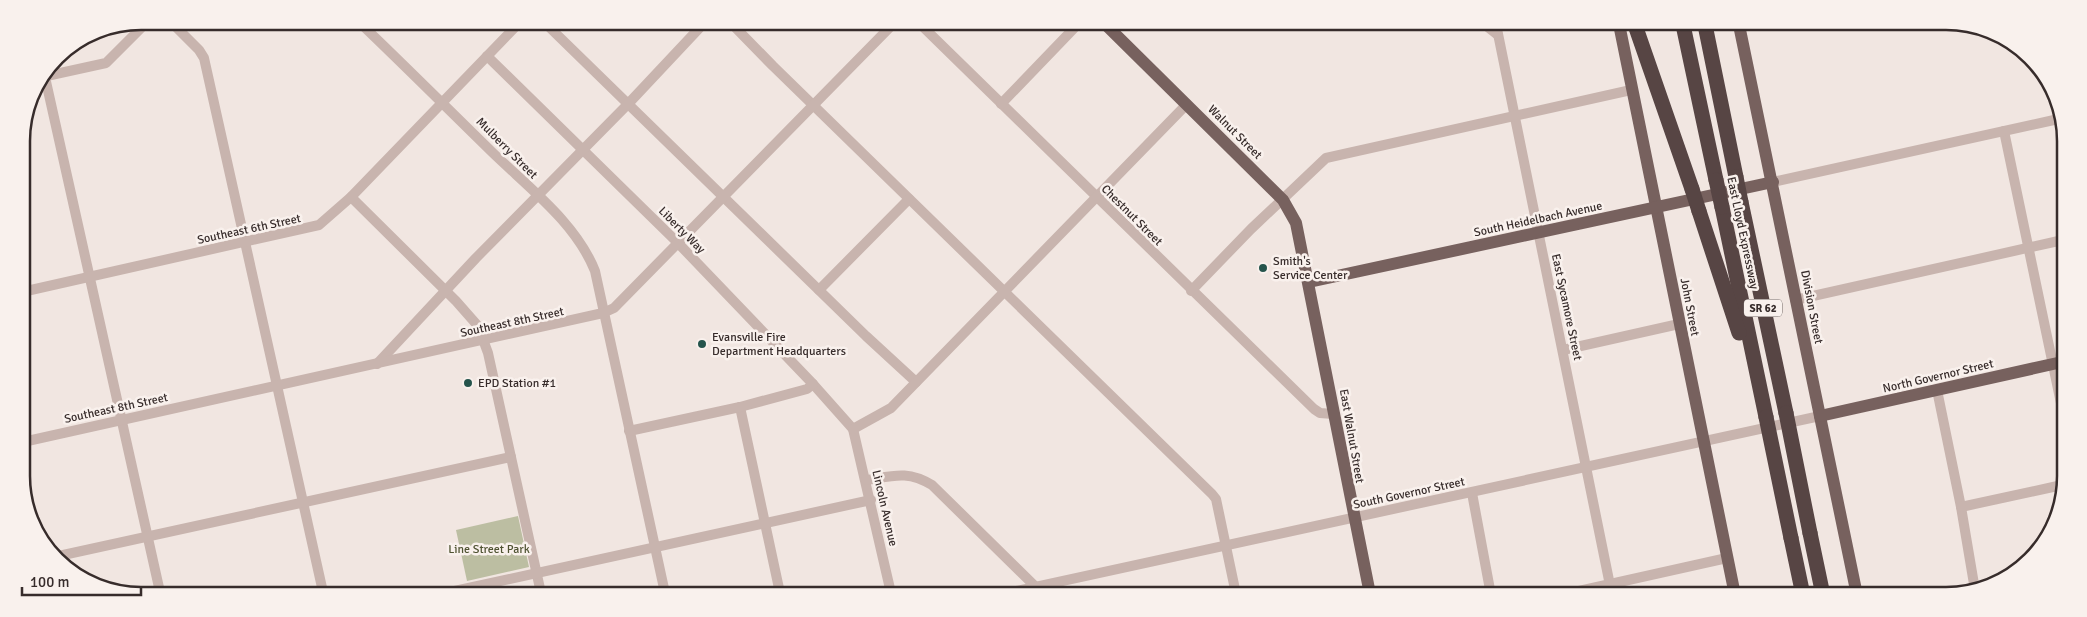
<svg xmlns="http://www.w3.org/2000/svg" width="2087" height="617" font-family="Signika,sans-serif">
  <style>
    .green { fill: #bcbea2 }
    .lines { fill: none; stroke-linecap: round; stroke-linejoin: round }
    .minor { stroke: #c8b4ae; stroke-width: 10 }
    .major { stroke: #77615e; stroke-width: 12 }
    .highway { stroke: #574544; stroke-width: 15 }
    .highway-bridge { stroke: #574544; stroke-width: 15 }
    .poi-dot { fill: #25544c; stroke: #f9f1ed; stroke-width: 2 }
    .labels { text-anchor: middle; stroke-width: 5; stroke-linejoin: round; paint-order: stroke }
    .shield { fill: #f9f1ed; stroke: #716765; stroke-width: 1 }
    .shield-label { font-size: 11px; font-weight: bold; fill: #372c2b }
    .street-label { font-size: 12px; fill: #372c2b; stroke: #f9f1ed }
    .poi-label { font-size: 12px; fill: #372c2b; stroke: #f9f1ed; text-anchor: start }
    .park-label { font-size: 12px; fill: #4f5332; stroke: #f9f1ed }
    .rim { fill: none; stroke: #372c2b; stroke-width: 2.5 }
  </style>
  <rect width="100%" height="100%" fill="#f1e6e1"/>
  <polygon class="green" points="518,516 529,567 467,581 456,530"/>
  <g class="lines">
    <g class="minor">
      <polyline points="170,21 199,50 204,58 323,592"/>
      <path d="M359,22C404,65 448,109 492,152C529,188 576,223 595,271L665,593"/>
      <polyline points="544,22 866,336 916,382"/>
      <polyline points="731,23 773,66 1212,494 1216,499 1236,594"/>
      <polyline points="919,23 1314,409 1320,413 1333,414"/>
      <polyline points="1484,24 1498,35"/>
      <polyline points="1496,24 1612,595"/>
      <polyline points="487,56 677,242 813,384 853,429 891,593"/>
      <polyline points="42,77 106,63 148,21"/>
      <polyline points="45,77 160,592"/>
      <polyline points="1001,104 1079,23"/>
      <polyline points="2004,131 2062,408"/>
      <polyline points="1773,182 2063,118"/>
      <polyline points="351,197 456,301 478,326 488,353 541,593"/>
      <polyline points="819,290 909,199"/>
      <polyline points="1191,291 1251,229 1326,158 1631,90"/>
      <polyline points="22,292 319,225 351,197 520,22"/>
      <polyline points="1795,300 2063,240"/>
      <polyline points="1563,350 1679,324"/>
      <polyline points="377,364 476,258 628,104 705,22"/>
      <polyline points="1937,390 1961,507 1975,590"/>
      <polyline points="740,407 780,593"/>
      <polyline points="853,429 891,408 1187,104"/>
      <polyline points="629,431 740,407 807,389 813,384"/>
      <polyline points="23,442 603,313 614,308 894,23"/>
      <path d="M866,480C893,476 907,470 932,485L1043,594"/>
      <polyline points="1472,493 1491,595"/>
      <polyline points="1961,507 2062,485"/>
      <polyline points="54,557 511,457"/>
      <polyline points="450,592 871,500"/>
      <polyline points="1003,594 1820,416"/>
      <polyline points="1561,595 1727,558"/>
    </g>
    <g class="major">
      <polyline points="1104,23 1283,200 1296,223 1370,594"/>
      <polyline points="1619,24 1735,595"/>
      <polyline points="1739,25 1857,595"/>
      <polyline points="1309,282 1773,182"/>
      <polyline points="1820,416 2062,362"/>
    </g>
    <g class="highway">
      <polyline points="1635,25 1692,189"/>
      <polyline points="1683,25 1716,180"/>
      <polyline points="1705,25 1736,177"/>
      <polyline points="1741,202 1786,413"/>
      <polyline points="1722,207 1766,417"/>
      <polyline points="1699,211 1739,333"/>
      <polyline points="1810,533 1823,595"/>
      <polyline points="1791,538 1803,595"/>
    </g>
    <g class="highway-bridge">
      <polyline points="1736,177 1741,202"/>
      <polyline points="1716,180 1722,207"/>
      <polyline points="1692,189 1699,211"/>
      <polyline points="1786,413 1810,533"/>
      <polyline points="1766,417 1791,538"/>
    </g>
  </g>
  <g class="poi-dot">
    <circle cx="1263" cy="268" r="5"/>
    <circle cx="702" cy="344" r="5"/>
    <circle cx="468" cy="383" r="5"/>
  </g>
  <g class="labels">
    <rect class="shield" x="1744" y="299.5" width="38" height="17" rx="4"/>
    <g class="shield-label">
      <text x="1763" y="312">SR 62</text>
    </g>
    <g class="street-label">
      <text transform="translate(1235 132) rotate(45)" y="4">Walnut Street</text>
      <text transform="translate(507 148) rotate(45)" y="4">Mulberry Street</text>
      <text transform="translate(1132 215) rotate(45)" y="4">Chestnut Street</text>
      <text transform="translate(1538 219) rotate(-12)" y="4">South Heidelbach Avenue</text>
      <text transform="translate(249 229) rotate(-12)" y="4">Southeast 6th Street</text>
      <text transform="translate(682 230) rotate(45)" y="4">Liberty Way</text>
      <text transform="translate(1743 233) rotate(78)" y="4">East Lloyd Expressway</text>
      <text transform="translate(1567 307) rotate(78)" y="4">East Sycamore Street</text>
      <text transform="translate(1690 307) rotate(79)" y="4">John Street</text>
      <text transform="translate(1812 307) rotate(79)" y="4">Division Street</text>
      <text transform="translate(512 322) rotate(-12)" y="4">Southeast 8th Street</text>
      <text transform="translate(1938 376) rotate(-13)" y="4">North Governor Street</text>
      <text transform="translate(116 408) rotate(-12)" y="4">Southeast 8th Street</text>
      <text transform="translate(1352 436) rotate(80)" y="4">East Walnut Street</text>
      <text transform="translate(1409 493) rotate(-12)" y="4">South Governor Street</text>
      <text transform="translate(885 508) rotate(77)" y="4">Lincoln Avenue</text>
    </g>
    <g class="poi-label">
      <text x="1273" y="265">Smith's<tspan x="1273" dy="14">Service Center</tspan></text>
      <text x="712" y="341">Evansville Fire<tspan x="712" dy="14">Department Headquarters</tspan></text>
      <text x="478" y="387">EPD Station #1</text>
    </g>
    <g class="park-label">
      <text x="489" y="553">Line Street Park</text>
    </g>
  </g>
  <path d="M0 0H2087V617H0ZM141 30H1946A111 111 0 0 1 2057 141V476A111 111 0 0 1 1946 587H141A111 111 0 0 1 30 476V141A111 111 0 0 1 141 30Z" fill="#f9f1ed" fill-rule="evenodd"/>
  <path class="rim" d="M141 30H1946A111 111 0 0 1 2057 141V476A111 111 0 0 1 1946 587H141A111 111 0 0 1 30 476V141A111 111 0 0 1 141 30Z"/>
  <path d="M22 587v8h119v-8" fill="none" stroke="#372c2b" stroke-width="2.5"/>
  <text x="30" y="587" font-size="15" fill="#372c2b" stroke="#f9f1ed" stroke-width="4" paint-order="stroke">100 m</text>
</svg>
